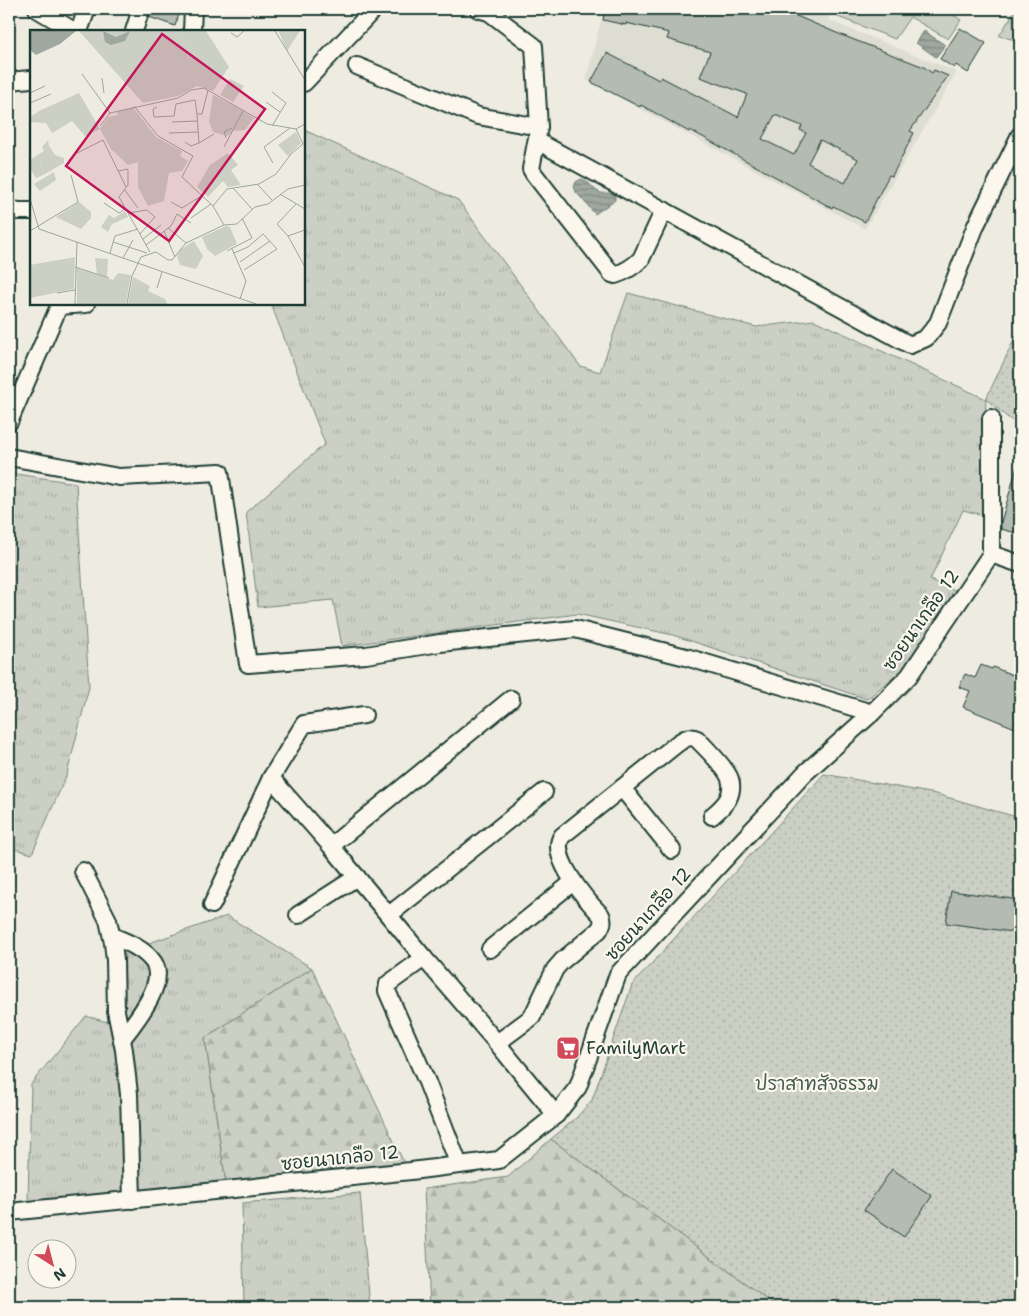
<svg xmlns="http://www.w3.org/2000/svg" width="1029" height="1316" font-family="'Shantell Sans','Playpen Sans Thai',sans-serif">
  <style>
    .built { fill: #ddddd2 }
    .grass { fill: url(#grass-tufts); stroke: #75867c }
    .forest { fill: url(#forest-firs); stroke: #75867c }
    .park { fill: url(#park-dots); stroke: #75867c }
    .garden { fill: #cbcfc4; stroke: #75867c }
    .water { fill: url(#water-rules); stroke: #6c7d74 }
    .building { fill: #b4bbb0; stroke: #1f3d34; fill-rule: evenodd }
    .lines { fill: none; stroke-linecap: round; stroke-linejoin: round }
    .minor-casing { stroke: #1f3d34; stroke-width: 20 }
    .minor { stroke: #fbf7ec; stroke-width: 16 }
    .labels { text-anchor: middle; stroke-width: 4.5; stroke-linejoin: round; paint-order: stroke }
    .street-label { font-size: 18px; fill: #1f3d34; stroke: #fbf7ec }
    .poi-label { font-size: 18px; fill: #1f3d34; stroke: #fbf7ec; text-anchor: start }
    .park-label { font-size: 18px; fill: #415a51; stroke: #fbf7ec }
    .inset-road { fill: none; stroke: #9ba69c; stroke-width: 1 }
    .view { fill: #c2185b; fill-opacity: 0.15; stroke: #c2185b; stroke-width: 2.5 }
    .inset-edge { fill: none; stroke: #1f3d34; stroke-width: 2.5 }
  </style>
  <defs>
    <pattern id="grass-tufts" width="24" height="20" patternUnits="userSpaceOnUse" patternTransform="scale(1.25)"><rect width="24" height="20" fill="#cbcfc4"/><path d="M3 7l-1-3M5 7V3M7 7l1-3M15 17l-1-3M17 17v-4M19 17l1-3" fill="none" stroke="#aeb3a9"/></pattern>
    <pattern id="forest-firs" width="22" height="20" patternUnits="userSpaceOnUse" patternTransform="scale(1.25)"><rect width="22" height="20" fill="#cbcfc4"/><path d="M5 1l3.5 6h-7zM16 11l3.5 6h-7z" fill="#aeb3a9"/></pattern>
    <pattern id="park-dots" width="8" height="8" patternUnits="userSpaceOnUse" patternTransform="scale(1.25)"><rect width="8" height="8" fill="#cbcfc4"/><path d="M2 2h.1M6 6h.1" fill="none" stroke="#aeb3a9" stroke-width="1.8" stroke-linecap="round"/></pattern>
    <pattern id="water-rules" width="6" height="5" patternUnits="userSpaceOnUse" patternTransform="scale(1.25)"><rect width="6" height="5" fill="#9fa89f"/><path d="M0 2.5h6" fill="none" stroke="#818a82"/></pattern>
  </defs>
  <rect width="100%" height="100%" fill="#eeece1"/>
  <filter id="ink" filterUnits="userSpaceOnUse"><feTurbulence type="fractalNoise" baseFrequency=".02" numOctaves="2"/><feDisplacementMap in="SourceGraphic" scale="10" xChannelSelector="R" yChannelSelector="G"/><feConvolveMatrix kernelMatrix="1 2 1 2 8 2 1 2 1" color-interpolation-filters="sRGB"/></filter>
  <g filter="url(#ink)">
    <polygon class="built" points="604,9 834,9 828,20 957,72 865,229 586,80"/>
    <g class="grass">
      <polygon points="1016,9 1020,9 1020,41 999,36"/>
      <polygon points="304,130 458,200 580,366 600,372 628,293 756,327 814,320 986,399 982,515 963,510 930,580 957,591 917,658 867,699 673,635 577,614 342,646 333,600 258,607 246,512 325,444 271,304 304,304"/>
      <polygon points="9,473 76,483 89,687 67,774 32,854 9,847"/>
      <polygon points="227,916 312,968 205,1038 226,1184 28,1201 31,1084 86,1016 107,1022 120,953"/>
      <polygon points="360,1193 370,1307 244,1307 242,1203"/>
    </g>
    <g class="forest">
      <polygon points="312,968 404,1163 226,1184 205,1038"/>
      <polygon points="551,1139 777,1307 430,1307 424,1189 508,1177"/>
    </g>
    <g class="park">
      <polygon points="1020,327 1020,426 1007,417 986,399"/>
      <polygon points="824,774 936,794 1020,818 1020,1307 777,1307 551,1139 576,1118 592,1100 632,985"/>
    </g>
    <polygon class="garden" points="843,9 944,9 961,20 948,39 910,17 895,39 838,17"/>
    <g class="water">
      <polygon points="924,31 945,45 936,57 916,43"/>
      <path d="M581,179C590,181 592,189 599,192C604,195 609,191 615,195V200L595,214L576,192L574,186L576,182Z"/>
    </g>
    <g class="building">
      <polygon points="151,9 181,9 175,26 149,17"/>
      <path d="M605,9H780L839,34L924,67L932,73L934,70L948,76L910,131L914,133L892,176L889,175L865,222L833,206L832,208L690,130L689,132L641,105L640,107L591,82L607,53L659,80L661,77L738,117L747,94L700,77L710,52L667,39L669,33L626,23V25L603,20ZM775,115L802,126L800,130L806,133L794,155L762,139ZM820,140L858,159L845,183L808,163Z"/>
      <polygon points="960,28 986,43 968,73 956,65 954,68 940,59"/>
      <polygon points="1017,467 1020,467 1020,534 1001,529 1001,522"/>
      <polygon points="981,665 992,669 993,667 1020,678 1020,730 963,707 970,691 959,687 965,674 975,678"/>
      <polygon points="951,891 1020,900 1020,933 946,923"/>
      <polygon points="892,1169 932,1196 904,1237 864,1210"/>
    </g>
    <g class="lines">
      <g class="minor-casing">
        <g id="minor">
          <polyline points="37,9 74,31"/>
          <path d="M478,9L489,12L534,46L539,127L531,169L534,174L612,274L615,275C625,272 634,266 641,259L664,210"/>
          <polyline points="79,31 87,9"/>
          <polyline points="134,31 141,9"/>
          <polyline points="192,31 193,9"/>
          <polyline points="357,66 478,116 539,127"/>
          <polyline points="9,81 31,79"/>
          <polyline points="304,83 374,9"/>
          <polyline points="537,141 910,345 926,338 938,323 976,225 1020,135"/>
          <polyline points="9,210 20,211 31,211"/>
          <polyline points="59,306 86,304"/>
          <polyline points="9,422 60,304"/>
          <polyline points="9,457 119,477 220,472 248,664 366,655 440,643 575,629 686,657 872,713"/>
          <polyline points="991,554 1020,564"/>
          <polyline points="271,778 304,724 364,715"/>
          <polyline points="622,788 672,850"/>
          <polyline points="331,846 511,699"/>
          <polyline points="83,871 108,920 113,943 115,960 116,1011 124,1050 129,1094 132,1200"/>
          <polyline points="212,905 271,778 331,846 424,958"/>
          <polyline points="298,915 357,877"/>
          <polyline points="389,915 544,792"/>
          <path d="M112,936C127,942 145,949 154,963C167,984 134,1023 122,1039"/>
          <polyline points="490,949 573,882"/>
          <polyline points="497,1043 556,1115"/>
          <path d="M459,1165L427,1082L387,991L388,984L424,958L497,1043L532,1017L555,969L562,961L599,930C602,925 604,922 601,915C587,901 548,856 562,836L678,743C684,739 689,735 697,739C705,747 727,769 730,779C732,785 731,793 728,799C724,806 718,811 712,816"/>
          <polyline points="9,1212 411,1171 499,1160 556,1115 578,1087 618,974 805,773 872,713 909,676 991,554 991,418"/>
        </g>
      </g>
      <use href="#minor" class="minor"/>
    </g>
  </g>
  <defs>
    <g id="supermarket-square" transform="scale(1.25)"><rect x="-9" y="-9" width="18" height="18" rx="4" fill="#d1495b" stroke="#fbf7ec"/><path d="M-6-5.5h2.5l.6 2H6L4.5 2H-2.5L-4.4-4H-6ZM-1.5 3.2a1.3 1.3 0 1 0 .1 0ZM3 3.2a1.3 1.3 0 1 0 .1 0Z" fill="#fff"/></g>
  </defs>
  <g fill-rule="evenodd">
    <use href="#supermarket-square" x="568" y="1048"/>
  </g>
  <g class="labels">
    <g class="street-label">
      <text transform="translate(921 620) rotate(-55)" y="6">ซอยนาเกลือ 12</text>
      <text transform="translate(648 914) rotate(-48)" y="6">ซอยนาเกลือ 12</text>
      <text transform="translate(340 1158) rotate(-6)" y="6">ซอยนาเกลือ 12</text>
    </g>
    <g class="poi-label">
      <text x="586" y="1054">FamilyMart</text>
    </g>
    <g class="park-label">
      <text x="817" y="1090">ปราสาทสัจธรรม</text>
    </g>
  </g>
  <g transform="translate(30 30)">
    <rect width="275" height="275" fill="#eeece1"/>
    <path d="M200,49L214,56L203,72L190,65ZM203,75L224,88L215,100L203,101L197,106L183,102L179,91H194ZM103,77L126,107L152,121L150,126L158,131L152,141L139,143L134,171L118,176L108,157V132L98,135L81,119L70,99L78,87L88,85L86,82ZM266,102L271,113L258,126L248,115ZM19,116L25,125L34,128V133L13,145L10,129L19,125L15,118ZM198,123L208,135L201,140L211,155L198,157L193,151L178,167L167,157L180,135ZM24,142L26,150L10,161L4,154ZM49,172L61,182V188L51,199L26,187ZM65,228L78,229L77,247L67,244ZM47,238L83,250L88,243L101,245L96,274H47ZM103,247L120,256L118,261L135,269L137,274H98Z" fill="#cbcfc4"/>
    <path d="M150,1H176L199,37L183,61L167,56ZM250,1H270L257,21L249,2ZM183,65L203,75L194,92L179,91ZM95,181L98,187L82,194L78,202L71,197L79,185L84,188ZM196,196L200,197L207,214L185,226L177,219L172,207Z" fill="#cbcfc4"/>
    <path d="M49,1H150L167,56L148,66L113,73ZM49,63L70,99L55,106L42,91L22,103L16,93L0,92V87L11,80ZM18,110L19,116L15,118L20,125L10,129L13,145L6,148L0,138V130L14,121L12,117Z" fill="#cbcfc4"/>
    <path d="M164,211L173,226L166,239L150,235L147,226L150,220ZM45,227L44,259L0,268V235Z" fill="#cbcfc4"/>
    <path d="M0,1H46L30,14L6,25L0,20ZM73,1L86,7L100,1L95,11L81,15L75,12Z" fill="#9fa89f"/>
    <path class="inset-road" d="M245,1L275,50M201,3L207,7L214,1M52,44L80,83M72,48L74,63M0,63L15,56M236,72L250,82M0,73L21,64M104,76L128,106L163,126L152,147L183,176L194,195M127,77L123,79L124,87L144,86L146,74L165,70L167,84H172L178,60M167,84L169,113L184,104M142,92L167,91M70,96L80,83L148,68L161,60L174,58L237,94L266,99L275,94M242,96L256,73L242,62M139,103L168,102M196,108L194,102L202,98M155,112L161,116L169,113M194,117L213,81M45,124L73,110L96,157M243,133L234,117L260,98M88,141L98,139V155L89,167L120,222M228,155L242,170M203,158L222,179M94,159L108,178M250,164L275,179M0,169L9,199L226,274M141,172L152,178L173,165M74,173L89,183L95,179M266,174L247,194L258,206L275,237M183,176L197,159L229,154L246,144L261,124L273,114L266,99M98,183L117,180L125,187L110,204M161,188L181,174M138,198L156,213M0,201L48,172L41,145M134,201L145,227M258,206L275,200M113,209L131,195M83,212L117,223M116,215L141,196L147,184L161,193M202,219L216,251L210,269M197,221L222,208L212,188M80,223L85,206L108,199M204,223L218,217L233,204L247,219L214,240M93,228L103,210M210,232L240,211M45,237L79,248M127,258L132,242M27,263L45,260M45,274L47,212M97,274L102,246L111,227L126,222L138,230H142L156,213L194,195L207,194L225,177L238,174L258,159L275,155"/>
    <path class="view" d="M132,4L235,79L139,211L36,136Z"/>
    <rect width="275" height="275" class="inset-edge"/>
  </g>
  <rect width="1029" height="1316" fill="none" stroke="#fbf7ec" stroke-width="30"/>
  <rect x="15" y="15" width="999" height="1286" fill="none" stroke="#1f3d34" stroke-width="2" filter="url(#ink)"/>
  <g transform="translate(52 1264) rotate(144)"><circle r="24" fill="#fbf7ec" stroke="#a3ada2"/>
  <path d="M0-4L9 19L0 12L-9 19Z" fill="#d1495b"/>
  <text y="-8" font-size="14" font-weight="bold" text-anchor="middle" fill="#1f3d34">N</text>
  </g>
</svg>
